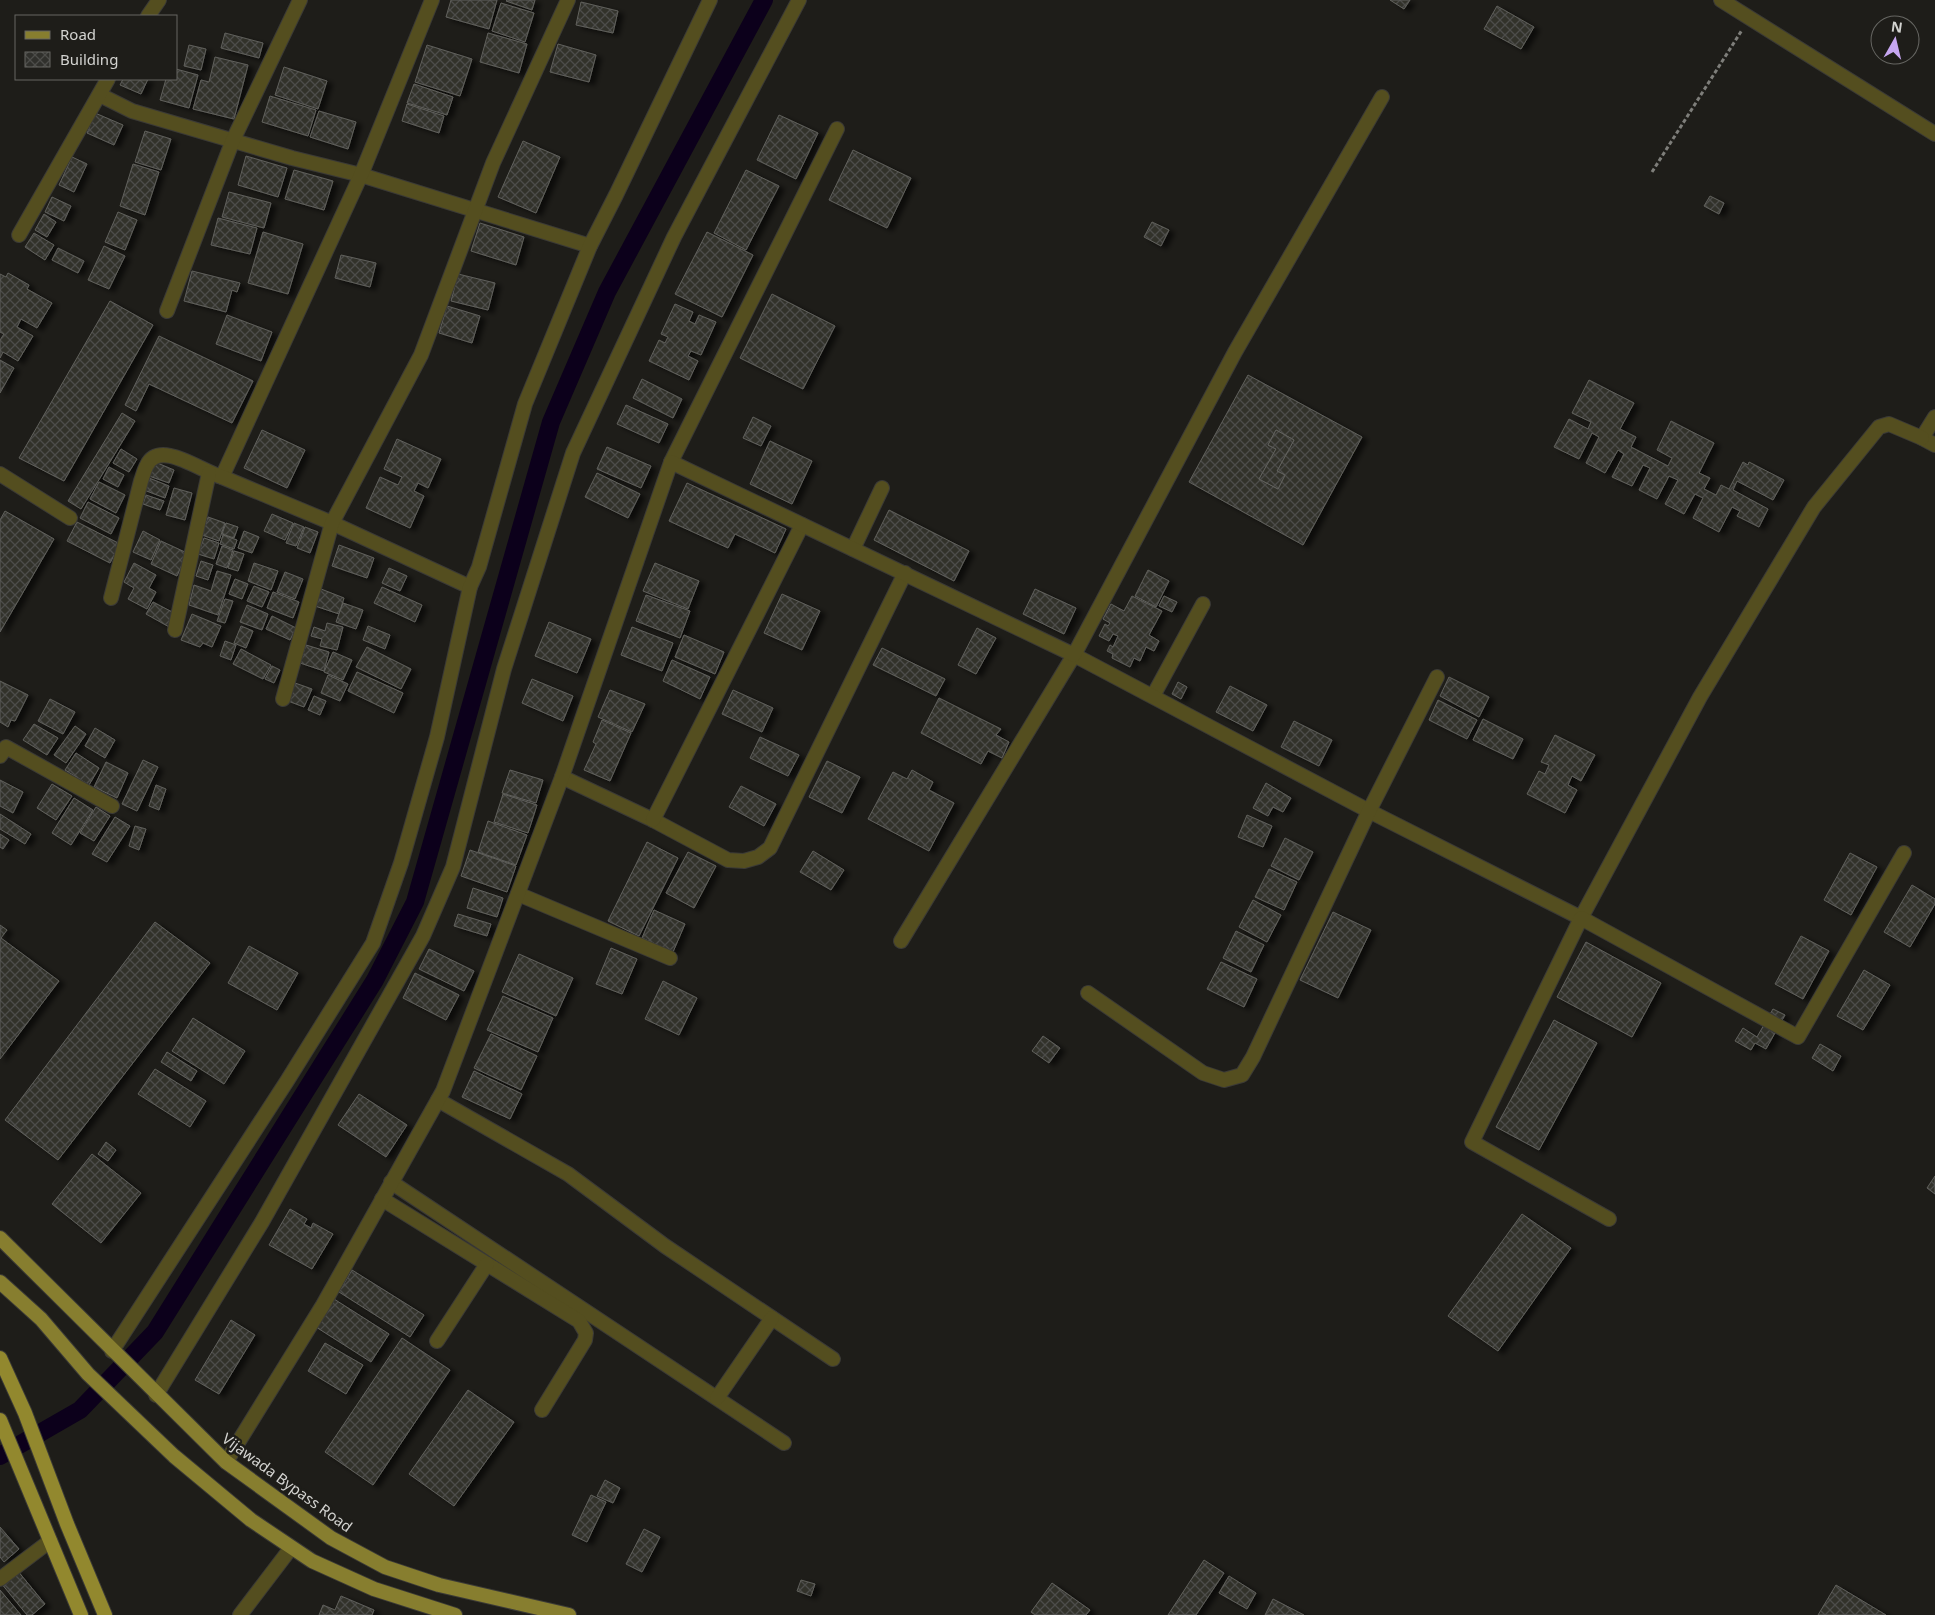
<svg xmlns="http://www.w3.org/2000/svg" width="1935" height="1615" font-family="'Noto Sans',sans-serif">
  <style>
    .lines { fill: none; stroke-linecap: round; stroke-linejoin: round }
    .canal { stroke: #0c001b; stroke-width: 18 }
    .building { fill: url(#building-cross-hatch); stroke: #61615c; fill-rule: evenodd; filter: url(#shadow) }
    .minor-casing { stroke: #3b3a36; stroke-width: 16 }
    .tertiary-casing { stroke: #3b3a36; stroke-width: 16 }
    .primary-casing { stroke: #3b3a36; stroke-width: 16 }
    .trunk-casing { stroke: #3b3a36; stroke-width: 16 }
    .path { stroke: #7e7e7a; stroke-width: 3; stroke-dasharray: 4 2.5; stroke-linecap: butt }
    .minor { stroke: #544e1f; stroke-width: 14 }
    .tertiary { stroke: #544e1f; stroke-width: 14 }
    .primary { stroke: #877e2f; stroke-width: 14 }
    .trunk { stroke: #92882e; stroke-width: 14 }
    .labels { text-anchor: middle; stroke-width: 5; stroke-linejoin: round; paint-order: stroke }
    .street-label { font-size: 15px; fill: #d3d3d0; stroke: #1e1d19 }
  </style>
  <defs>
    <pattern id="building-cross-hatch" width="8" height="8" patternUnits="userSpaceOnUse" patternTransform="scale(1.25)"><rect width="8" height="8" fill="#30302c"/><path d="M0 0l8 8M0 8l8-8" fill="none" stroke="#4d4d4a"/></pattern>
    <filter id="shadow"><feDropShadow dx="5.5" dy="3" stdDeviation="2.5" flood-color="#0009"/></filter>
  </defs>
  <rect width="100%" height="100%" fill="#1e1d19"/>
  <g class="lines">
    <polyline class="canal" points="0,1456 80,1410 155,1332 375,980 415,902 551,422 607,292 764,0"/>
  </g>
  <g class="building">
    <polygon points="451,0 497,0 489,29 446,17"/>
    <polygon points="507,0 535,0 532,10 506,1"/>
    <polygon points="1390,0 1410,0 1404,9"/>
    <polygon points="581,2 618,11 613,33 576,25"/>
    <polygon points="501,3 534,13 525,42 492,31"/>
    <polygon points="1497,6 1534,27 1521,49 1484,29"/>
    <polygon points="225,33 263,43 259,58 221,48"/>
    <polygon points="488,33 527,44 519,73 480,62"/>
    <polygon points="558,44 596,55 589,82 550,72"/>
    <polygon points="189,45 206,49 201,70 184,66"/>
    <polygon points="427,45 472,59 460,96 415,82"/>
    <polygon points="215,57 248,65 234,119 193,109 201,80 209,82"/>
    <polygon points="284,67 327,81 318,109 275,95"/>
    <polygon points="176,69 198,75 189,108 160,100 166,79 176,79"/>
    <polygon points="123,79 148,79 141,94 120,85"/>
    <polygon points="414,84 453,97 447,115 407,103"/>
    <polygon points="270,96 316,110 308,136 262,122"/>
    <polygon points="407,104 444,116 439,133 402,121"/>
    <polygon points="319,111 356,122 348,149 310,137"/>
    <polygon points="95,113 123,125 114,145 87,133"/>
    <polygon points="779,115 818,133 796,179 757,160"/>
    <polygon points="145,131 171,139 161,170 135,162"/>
    <polygon points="523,141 560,157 536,213 498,197"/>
    <polygon points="853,150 911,178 887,228 829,200"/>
    <polygon points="246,156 287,168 278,197 238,185"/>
    <polygon points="72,157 87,164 74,192 59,185"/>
    <polygon points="133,164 159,172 145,215 120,206"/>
    <polygon points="294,170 333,181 324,210 285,199"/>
    <polygon points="746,170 779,186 746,250 714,233"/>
    <polygon points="229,192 271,203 264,228 222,217"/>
    <polygon points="1710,196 1724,203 1719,214 1704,206"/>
    <polygon points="52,197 71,206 64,221 45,212"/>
    <polygon points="118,212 137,220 125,250 105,242"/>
    <polygon points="44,214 56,222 47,237 35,230"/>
    <polygon points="218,218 257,228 250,254 211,245"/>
    <polygon points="1152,222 1169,230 1161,246 1144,237"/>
    <polygon points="480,223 524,237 516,265 471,251"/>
    <polygon points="263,232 303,244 288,294 248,283"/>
    <polygon points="707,232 753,255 722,317 675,294"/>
    <polygon points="34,233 54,245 45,260 25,247"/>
    <polygon points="104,246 125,256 109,289 88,280"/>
    <polygon points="58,248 84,261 78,273 52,260"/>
    <polygon points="341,255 376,263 370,287 335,278"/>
    <polygon points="192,271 240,283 237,292 232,290 226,312 184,301"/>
    <polygon points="8,273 29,285 27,289 52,303 37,328 21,319 17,327 33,336 18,361 3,352 0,358 0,340 4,334 0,332 0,274 6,277"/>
    <polygon points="458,274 495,283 488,310 451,301"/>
    <polygon points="772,294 835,326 803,389 740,358"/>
    <polygon points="110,301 153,325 64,481 19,458"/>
    <polygon points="675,304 693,312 689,321 695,324 699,315 716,322 701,355 691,351 688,356 698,361 689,380 649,361 659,340 665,343 668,337 661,334"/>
    <polygon points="447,306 480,316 472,343 439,333"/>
    <polygon points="227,315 272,332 261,361 216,344"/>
    <polygon points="159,336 253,381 232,423 149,384 136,411 125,405"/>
    <polygon points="0,360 14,368 0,393"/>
    <path d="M1248,375L1362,437L1303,545L1189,482ZM1276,430L1294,440L1277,471L1285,475L1278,489L1259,479L1276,449L1268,445Z"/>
    <polygon points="642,379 682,399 673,418 633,398"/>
    <polygon points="1589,380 1634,403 1620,429 1636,437 1631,447 1668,466 1672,458 1657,450 1671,421 1714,443 1699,473 1710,478 1704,489 1716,495 1721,485 1729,489 1743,462 1748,465 1749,462 1784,480 1773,500 1737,481 1733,490 1768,509 1759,527 1737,516 1740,511 1732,507 1719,532 1693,518 1703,498 1695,494 1684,514 1665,504 1678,480 1669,476 1657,499 1639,490 1650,468 1643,465 1632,486 1612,477 1624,454 1618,450 1605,473 1586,463 1599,437 1592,433 1579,459 1554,447 1569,419 1588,429 1591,422 1572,413"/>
    <polygon points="626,405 668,424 659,443 617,424"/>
    <polygon points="122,413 135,421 81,509 68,501"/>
    <polygon points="753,417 771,426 761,446 743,438"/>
    <polygon points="262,430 305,450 287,488 244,468"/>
    <polygon points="1276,430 1294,440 1277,471 1285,475 1278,489 1259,479 1276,449 1268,445"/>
    <polygon points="397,439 441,459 428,488 418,483 414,491 424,496 410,528 366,508 380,477 398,485 402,477 384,469"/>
    <polygon points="770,441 812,461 792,504 750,484"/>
    <polygon points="607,447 651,466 641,488 597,469"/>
    <polygon points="121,449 137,459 129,472 113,463"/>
    <polygon points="155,462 174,470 169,483 149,476"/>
    <polygon points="109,467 124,475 118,487 103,479"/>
    <polygon points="597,473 640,494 628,518 585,497"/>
    <polygon points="149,478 169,486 165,498 144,490"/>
    <polygon points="99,482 125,495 116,513 90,499"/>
    <polygon points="687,483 786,529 775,553 735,534 728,548 669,521"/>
    <polygon points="174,488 192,493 185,520 166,515"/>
    <polygon points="146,495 164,501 160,510 143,504"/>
    <polygon points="88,502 119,518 111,534 80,518"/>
    <polygon points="889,510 969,551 954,581 874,540"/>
    <polygon points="5,511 54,539 0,632 0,520"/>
    <polygon points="272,514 293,523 285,540 264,531"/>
    <polygon points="208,517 225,523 219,541 202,535"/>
    <polygon points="77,522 120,544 110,563 67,541"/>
    <polygon points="226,523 238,527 234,538 222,534"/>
    <polygon points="294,523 304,527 296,546 286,543"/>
    <polygon points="305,527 318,532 310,553 297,548"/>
    <polygon points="143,531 160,540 151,560 133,552"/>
    <polygon points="244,531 259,537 252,553 238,548"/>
    <polygon points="223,535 237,540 234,549 220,544"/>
    <polygon points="204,538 219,543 214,559 198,554"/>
    <polygon points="161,541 187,553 177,576 151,564"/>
    <polygon points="339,545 374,558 367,578 332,566"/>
    <polygon points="222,546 233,550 227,568 216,564"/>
    <polygon points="234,551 244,554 238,571 228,568"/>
    <polygon points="201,561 213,565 208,580 196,576"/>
    <polygon points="134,563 156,575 149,588 156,592 147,609 128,599 134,588 124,582"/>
    <polygon points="254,563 278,571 271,590 248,581"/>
    <polygon points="655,563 699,581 688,609 643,591"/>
    <polygon points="389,568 407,576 400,591 382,583"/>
    <polygon points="1148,570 1169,581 1156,607 1135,596"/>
    <polygon points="217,571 231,575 218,615 189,605 194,585 211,591"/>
    <polygon points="285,572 303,579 295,599 277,592"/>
    <polygon points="235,579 248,584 242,599 229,594"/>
    <polygon points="254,586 269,592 262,607 247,601"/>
    <polygon points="382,587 422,605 415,622 374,603"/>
    <polygon points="321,589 344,598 339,614 315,606"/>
    <polygon points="1035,589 1076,608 1064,634 1023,614"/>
    <polygon points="273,592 299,602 293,618 267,608"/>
    <polygon points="782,594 820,611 802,650 764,633"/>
    <polygon points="646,595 690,611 680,638 636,621"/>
    <polygon points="1132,596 1162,611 1149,635 1159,641 1154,651 1146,647 1140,661 1134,658 1130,667 1112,658 1113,654 1107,651 1110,645 1113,647 1118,636 1113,634 1109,641 1099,636 1105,624 1108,626 1110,623 1103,619 1111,604 1124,611"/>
    <polygon points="1164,596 1177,602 1172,612 1159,606"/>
    <polygon points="225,599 233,601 225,623 217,621"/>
    <polygon points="153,602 178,615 171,628 146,614"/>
    <polygon points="343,603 363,610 356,629 336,622"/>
    <polygon points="247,605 268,614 262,630 240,622"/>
    <polygon points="192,614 221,626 212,647 203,643 200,647 181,640"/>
    <polygon points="272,616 296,628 290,640 266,629"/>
    <polygon points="549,622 591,639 577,673 535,656"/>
    <polygon points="327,623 343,627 337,650 320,646 322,639 311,636 314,627 325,631"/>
    <polygon points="241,626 253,631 246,648 234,643"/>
    <polygon points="368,626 390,635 385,649 363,640"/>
    <polygon points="632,627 673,643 662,671 621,655"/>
    <polygon points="977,628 996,638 976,674 958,665"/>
    <polygon points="684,635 724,652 715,674 675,657"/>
    <polygon points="225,641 236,645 231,660 220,656"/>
    <polygon points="306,645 329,652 324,671 300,663"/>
    <polygon points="367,647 411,669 401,689 356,667"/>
    <polygon points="882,648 945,679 936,696 873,665"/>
    <polygon points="241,649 271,665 263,679 233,664"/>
    <polygon points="333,652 352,660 343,680 324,672"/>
    <polygon points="672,660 710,677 700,699 663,681"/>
    <polygon points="272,666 280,670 274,683 265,679"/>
    <polygon points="357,672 403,693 394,713 348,691"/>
    <polygon points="328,675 348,684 340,701 321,693"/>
    <polygon points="1449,677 1489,697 1479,717 1440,696"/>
    <polygon points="532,679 573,696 563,721 522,703"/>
    <polygon points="0,681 28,695 15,721 11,720 8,727 0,722"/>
    <polygon points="1178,682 1187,687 1181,699 1172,694"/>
    <polygon points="295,683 312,689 304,707 288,701"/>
    <polygon points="1230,686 1267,705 1253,731 1216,712"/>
    <polygon points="610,690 645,704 632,732 598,717"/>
    <polygon points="733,690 773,708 762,732 722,714"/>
    <polygon points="314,696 326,701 320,715 308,710"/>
    <polygon points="939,698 1001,729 996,735 1009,742 1002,758 988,751 981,764 921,733"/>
    <polygon points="50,699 75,712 63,734 38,721"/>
    <polygon points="1438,700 1477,720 1467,739 1429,720"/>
    <polygon points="1483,719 1523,739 1513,759 1473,740"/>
    <polygon points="602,720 631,733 610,781 584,770 596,744 593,742"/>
    <polygon points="1294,721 1332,740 1319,766 1281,747"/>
    <polygon points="34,724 58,738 47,755 23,740"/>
    <polygon points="75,726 86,734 66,763 54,755"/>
    <polygon points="95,728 115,740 105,758 85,746"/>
    <polygon points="1555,735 1595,755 1581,781 1572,776 1568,785 1577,790 1565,813 1527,794 1539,771 1545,774 1549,765 1541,762"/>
    <polygon points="760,737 799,755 788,776 750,758"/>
    <polygon points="76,753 99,768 89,785 65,770"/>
    <polygon points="143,760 158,767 137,811 122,804"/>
    <polygon points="827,761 860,777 842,813 809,797"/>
    <polygon points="106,762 128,773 117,798 94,787"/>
    <polygon points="510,770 543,780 536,803 502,793"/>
    <polygon points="912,770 933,782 929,790 954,803 929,851 868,819 893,772 907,779"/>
    <polygon points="0,780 23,792 13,813 0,806"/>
    <polygon points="1266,783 1291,798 1283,812 1273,807 1268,816 1253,808"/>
    <polygon points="52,784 72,796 56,820 37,808"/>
    <polygon points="156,785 166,789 159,810 149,806"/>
    <polygon points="741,786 776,804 764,826 729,807"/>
    <polygon points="503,794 537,805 528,833 494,822"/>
    <polygon points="74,798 93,810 71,845 52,833"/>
    <polygon points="96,807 110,816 94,841 80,833"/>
    <polygon points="0,814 31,834 25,844 0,829"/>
    <polygon points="1247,815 1272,826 1263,847 1238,837"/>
    <polygon points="115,817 130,826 107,862 92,854"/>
    <polygon points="488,821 527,835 516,865 478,852"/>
    <polygon points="135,826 146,829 139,850 129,846"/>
    <polygon points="0,834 9,840 3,849 0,847"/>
    <polygon points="1285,838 1313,852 1299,880 1271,866"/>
    <polygon points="647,842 678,858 639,936 608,921"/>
    <polygon points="470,850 516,866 507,892 461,876"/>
    <polygon points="813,851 844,870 831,890 800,872"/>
    <polygon points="688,852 716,866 694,908 666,893"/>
    <polygon points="1850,853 1877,867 1851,915 1824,900"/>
    <polygon points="1269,869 1297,882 1284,910 1255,897"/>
    <polygon points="1912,885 1935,899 1935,904 1910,947 1884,932"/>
    <polygon points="473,888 503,898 497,917 467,908"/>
    <polygon points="1253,900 1281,915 1267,942 1239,927"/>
    <polygon points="654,910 685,924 673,952 642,938"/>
    <polygon points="1333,912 1371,930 1338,998 1300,980"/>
    <polygon points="458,914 491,924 487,936 454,926"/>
    <polygon points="155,922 210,963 58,1160 5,1120"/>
    <polygon points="0,925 7,930 1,938 59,981 0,1059"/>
    <polygon points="1236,931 1264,945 1251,972 1223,958"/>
    <polygon points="1801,936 1829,951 1803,999 1775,984"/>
    <polygon points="1586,942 1661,983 1632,1037 1557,997"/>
    <polygon points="249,946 298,973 277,1010 228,983"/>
    <polygon points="611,948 637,959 622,994 596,984"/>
    <polygon points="429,949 474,971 464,991 419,969"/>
    <polygon points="519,954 573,978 556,1016 502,992"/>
    <polygon points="1221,962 1257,979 1244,1007 1207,989"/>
    <polygon points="1864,970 1890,985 1863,1030 1837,1016"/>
    <polygon points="415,973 459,995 446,1020 403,998"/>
    <polygon points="663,981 697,998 679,1035 645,1019"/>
    <polygon points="503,996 553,1018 538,1052 487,1030"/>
    <polygon points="1773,1009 1785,1015 1766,1049 1755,1043 1751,1050 1735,1041 1743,1028 1757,1037"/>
    <polygon points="193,1018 245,1051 224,1084 172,1051"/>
    <polygon points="1554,1020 1597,1043 1539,1150 1496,1127"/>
    <polygon points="491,1034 537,1056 521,1090 474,1068"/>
    <polygon points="1043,1036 1060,1048 1049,1063 1032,1051"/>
    <polygon points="1820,1044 1841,1056 1833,1071 1812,1058"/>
    <polygon points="167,1052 197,1071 191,1081 161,1062"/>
    <polygon points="155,1069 206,1101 190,1127 138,1094"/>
    <polygon points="474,1071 522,1094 510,1119 462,1097"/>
    <polygon points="359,1094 407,1125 386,1157 338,1125"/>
    <polygon points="106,1142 116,1150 108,1161 98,1154"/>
    <polygon points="92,1154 141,1193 101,1243 52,1204"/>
    <polygon points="1935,1176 1935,1194 1927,1188"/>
    <polygon points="290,1209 307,1219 304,1224 311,1228 313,1223 333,1234 312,1269 269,1245"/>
    <polygon points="1522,1214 1571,1248 1498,1351 1448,1316"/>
    <polygon points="352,1270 424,1315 410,1337 339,1292"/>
    <polygon points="334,1299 389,1334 371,1362 316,1327"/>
    <polygon points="231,1320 255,1335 219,1394 195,1380"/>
    <polygon points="402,1338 450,1370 373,1485 325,1452"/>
    <polygon points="325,1343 363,1365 346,1394 308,1371"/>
    <polygon points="468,1390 514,1422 454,1506 409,1474"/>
    <polygon points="605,1480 620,1488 613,1503 597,1496"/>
    <polygon points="591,1495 606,1502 587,1542 572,1535"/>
    <polygon points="0,1527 19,1549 4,1562 0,1557"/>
    <polygon points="644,1529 660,1537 642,1572 626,1564"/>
    <polygon points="1204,1560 1224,1573 1196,1615 1168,1615"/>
    <polygon points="17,1570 45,1604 32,1615 27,1615 1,1583"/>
    <polygon points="1229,1576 1256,1593 1247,1609 1219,1593"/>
    <polygon points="801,1580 815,1584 811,1596 797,1591"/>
    <polygon points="1052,1583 1090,1610 1086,1615 1035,1615 1031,1612"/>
    <polygon points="1836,1585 1886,1615 1818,1615"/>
    <polygon points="0,1590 21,1615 0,1615"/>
    <polygon points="341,1596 374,1610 372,1615 319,1615 323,1605 335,1610"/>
    <polygon points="1273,1599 1304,1615 1265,1615"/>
  </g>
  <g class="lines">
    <g class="minor-casing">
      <g id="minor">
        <polyline points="1721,0 1935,134"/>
        <polyline points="148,16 159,0"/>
        <polyline points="100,95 132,111 292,158 361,175 590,246"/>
        <polyline points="19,235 108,79"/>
        <polyline points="167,311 233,140 300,0"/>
        <polyline points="1935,417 1922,438 1935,445"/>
        <polyline points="671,462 837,129"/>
        <polyline points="0,474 70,518"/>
        <polyline points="222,477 361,175 432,0"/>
        <polyline points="853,549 882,488"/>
        <path d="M111,598L141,481C143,476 144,470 147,465C160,439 202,472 222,477L332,523L470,587"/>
        <polyline points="175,630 209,473"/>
        <polyline points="1153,696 1203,604"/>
        <polyline points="283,699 332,523 421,355 493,163 568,0"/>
        <polyline points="0,756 6,747 112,806"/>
        <polyline points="562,777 653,820 728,860 744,861 758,857 770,848 905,573"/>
        <polyline points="653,820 802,525"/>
        <polyline points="518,894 670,958"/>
        <polyline points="901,941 1074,655 1369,811 1581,918 1700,697 1814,507 1879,427 1889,424 1922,438"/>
        <polyline points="1088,993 1203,1073 1224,1080 1242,1075 1253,1057 1369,811 1437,677"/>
        <polyline points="438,1100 568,1174 665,1246 833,1359"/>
        <polyline points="391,1182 784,1443"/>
        <polyline points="382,1199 579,1321 586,1333 585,1340 542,1410"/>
        <polyline points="1609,1219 1472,1142 1581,918 1798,1037 1904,853"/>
        <polyline points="437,1341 487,1264"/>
        <polyline points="156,1395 262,1222 423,936 453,867 504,669 573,453 674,237 799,0"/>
        <polyline points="717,1398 772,1318"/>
        <polyline points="226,1462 323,1305 443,1091 562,777 671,462 1074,655 1235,352 1382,97"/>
        <polyline points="0,1579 50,1541"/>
        <polyline points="240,1615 291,1548"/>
      </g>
    </g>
    <g class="tertiary-casing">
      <polyline id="tertiary" points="112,1351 287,1081 373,943 401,863 437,737 470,587 479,567 525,404 590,246 616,195 710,0"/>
    </g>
    <g class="primary-casing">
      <g id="primary">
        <polyline points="0,1238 226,1462 331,1538 385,1567 439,1585 569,1615"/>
        <polyline points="0,1282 41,1319 88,1374 174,1456 251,1520 312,1561 374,1589 455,1615"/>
      </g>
    </g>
    <g class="trunk-casing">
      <g id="trunk">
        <polyline points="0,1358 25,1413 67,1524 105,1615"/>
        <polyline points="0,1420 81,1615"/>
      </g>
    </g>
    <polyline class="path" points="1652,172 1742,30"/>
    <use href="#minor" class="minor"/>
    <use href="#tertiary" class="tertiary"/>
    <use href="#primary" class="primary"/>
    <use href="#trunk" class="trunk"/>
  </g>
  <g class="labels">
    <g class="street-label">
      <text transform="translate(287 1483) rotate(36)" y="5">Vijawada Bypass Road</text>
    </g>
  </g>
  <rect x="15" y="15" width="162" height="65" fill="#1e1d19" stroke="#666662"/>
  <rect x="25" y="31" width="25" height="8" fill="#877e2f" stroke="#666662"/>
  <text x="60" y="40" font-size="15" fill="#d3d3d0">Road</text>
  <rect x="25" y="52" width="25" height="15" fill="url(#building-cross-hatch)" stroke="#666662"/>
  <text x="60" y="65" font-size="15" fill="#d3d3d0">Building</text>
  <g transform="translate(1895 40) rotate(8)"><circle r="24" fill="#1e1d19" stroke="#666662"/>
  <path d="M0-4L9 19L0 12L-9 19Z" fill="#c6a6f0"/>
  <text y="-8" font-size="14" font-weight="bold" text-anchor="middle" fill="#d3d3d0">N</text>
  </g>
</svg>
